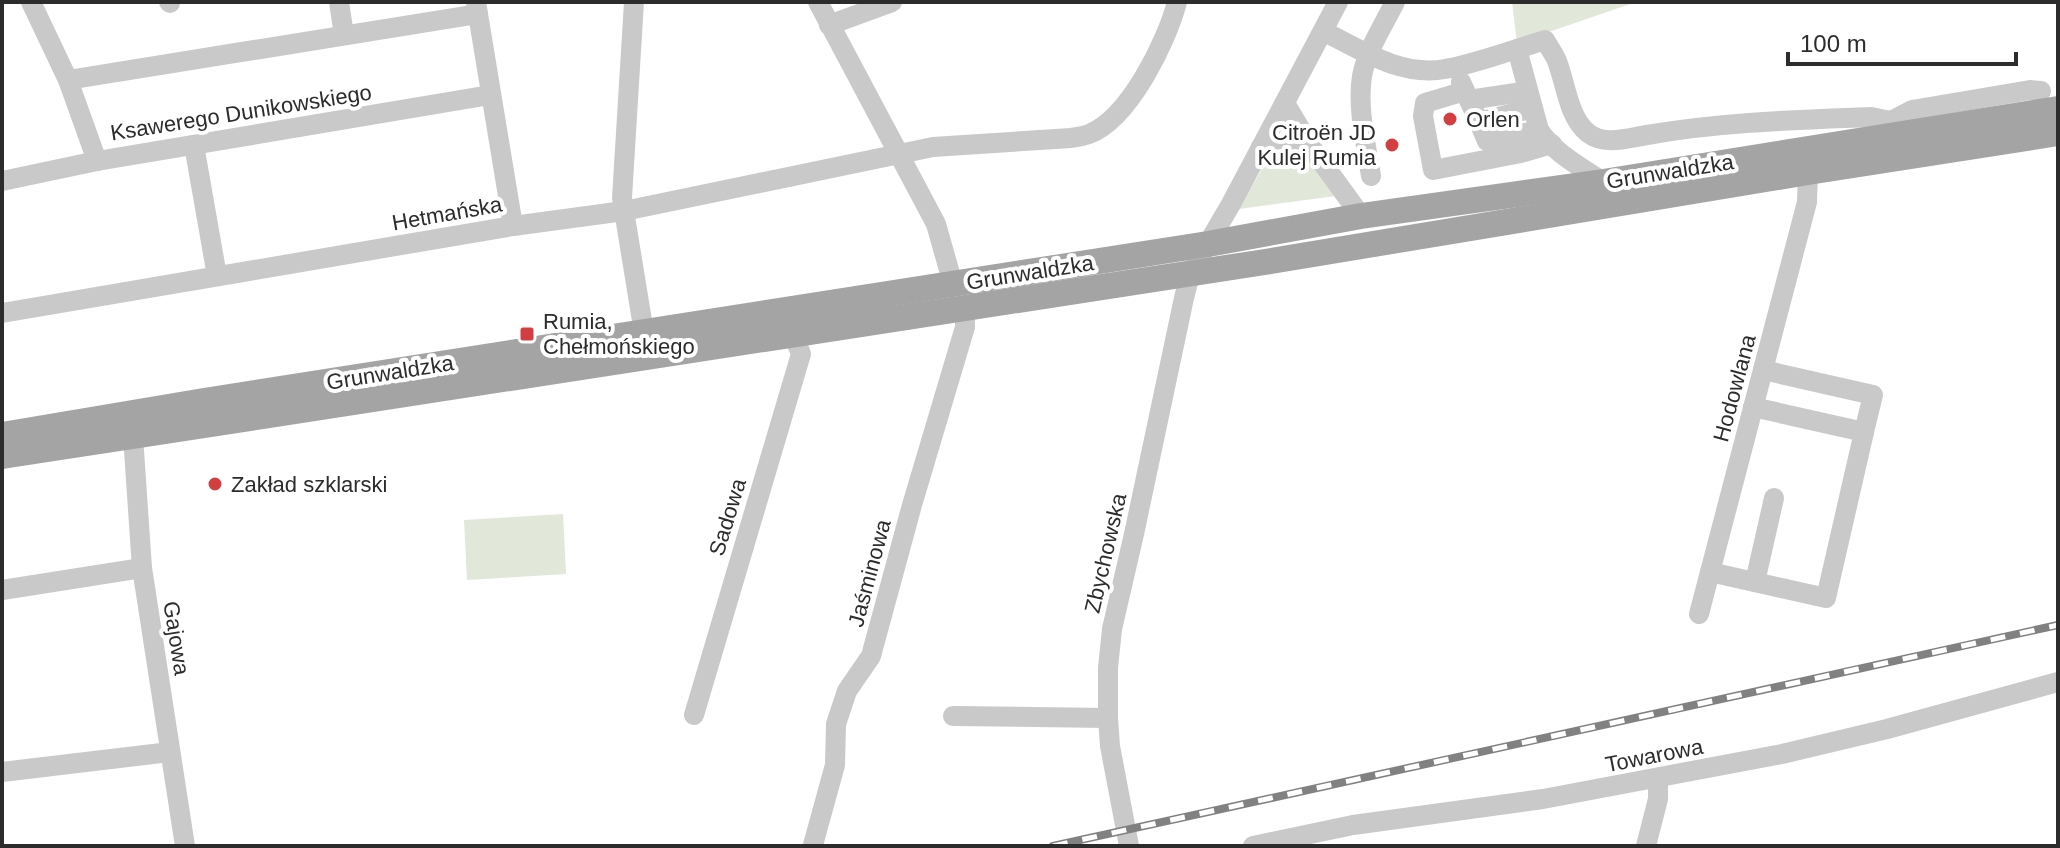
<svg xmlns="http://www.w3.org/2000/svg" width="2060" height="848" font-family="Helvetica,sans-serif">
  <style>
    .green { fill: #e1e8da }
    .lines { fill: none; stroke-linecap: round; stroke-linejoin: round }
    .minor { stroke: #c9c9c9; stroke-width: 20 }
    .major { stroke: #a4a4a4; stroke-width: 26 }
    .rail-casing { stroke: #818181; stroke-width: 8 }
    .rail { stroke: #fff; stroke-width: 5; stroke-dasharray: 15; stroke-linecap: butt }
    .poi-dot { fill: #d33e40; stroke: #fff; stroke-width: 3 }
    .labels { text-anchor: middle; stroke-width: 8; stroke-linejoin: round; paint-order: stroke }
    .street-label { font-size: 22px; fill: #2c2c2c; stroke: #fff }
    .poi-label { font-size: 22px; fill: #2c2c2c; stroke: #fff; text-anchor: start }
  </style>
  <rect width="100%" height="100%" fill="#fff"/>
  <g class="green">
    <polygon points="1512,2 1636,2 1517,43"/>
    <polygon points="1278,154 1310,158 1336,196 1239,209 1267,160"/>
    <polygon points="563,514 566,574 467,580 464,520"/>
  </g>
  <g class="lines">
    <g class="minor">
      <polyline points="31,2 68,80 97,161"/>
      <polyline points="169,2 170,3"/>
      <polyline points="339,2 344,35"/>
      <polyline points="476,2 513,226"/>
      <polyline points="634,2 622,198 644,333"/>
      <polyline points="818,2 936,224 953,284"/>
      <polyline points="829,25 892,2"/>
      <path d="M1323,31C1361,50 1401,77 1445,69C1469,65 1494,56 1517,49L1539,130C1554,153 1581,167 1603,182"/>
      <path d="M1517,49L1545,40C1549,47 1554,54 1557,61C1566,84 1568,117 1588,133C1604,146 1628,138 1647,135C1721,122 1796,120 1871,117L1891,121L1912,110L2030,90L2041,91"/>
      <polyline points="68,80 478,14"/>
      <polyline points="1461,82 1469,100 1528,91"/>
      <polyline points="1465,91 1425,103 1423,116 1433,170 1521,153 1552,144"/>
      <polyline points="1469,100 1479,122 1533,108"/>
      <polyline points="1285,103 1313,150 1361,216"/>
      <polyline points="1479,122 1487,141 1539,130"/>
      <polyline points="194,145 217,276"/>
      <polyline points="1261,147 1313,150"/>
      <path d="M1371,176C1366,144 1357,108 1362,76C1367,50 1383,26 1395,2"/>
      <polyline points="2,181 97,161 490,95"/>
      <path d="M2,313L513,226L624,211L933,147L1071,138C1077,137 1084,136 1089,134C1129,119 1167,41 1177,2"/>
      <polyline points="1753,407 1864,432 1873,395 1763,370"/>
      <polyline points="133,436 142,568 185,846"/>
      <polyline points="1710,572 1826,598 1864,432"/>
      <polyline points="1755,582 1774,498"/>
      <polyline points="2,590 142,568"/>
      <polyline points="1699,614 1807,202 1808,172"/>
      <polyline points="694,715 801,354 793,334"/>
      <polyline points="953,716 1108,718"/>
      <polyline points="2,772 170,752"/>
      <polyline points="813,845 835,765 836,724 847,691 871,656 912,505 965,327 965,308"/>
      <polyline points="1129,846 1110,746 1108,718 1108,668 1112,629 1134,534 1184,298 1190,274 1231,204 1338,2"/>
      <polyline points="1253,846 1353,825 1543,799 1782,754 1887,729 2058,682"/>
      <polyline points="1646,846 1658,799 1658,779"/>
    </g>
    <g class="major">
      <polyline points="2,435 204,401 1208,244 1361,216 1603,182 2058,109"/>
      <polyline points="2,456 1265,262 1808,172 2058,133"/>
    </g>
    <g class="rail-casing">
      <polyline id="rail" points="1053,846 2058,625"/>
    </g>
    <use href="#rail" class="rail"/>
  </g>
  <g class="poi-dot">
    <circle cx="1450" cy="119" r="8"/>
    <circle cx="1392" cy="145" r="8"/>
    <rect x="519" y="326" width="16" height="16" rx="4"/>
    <circle cx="215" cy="484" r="8"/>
  </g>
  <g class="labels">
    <g class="street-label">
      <text transform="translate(241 112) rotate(-9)" y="8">Ksawerego Dunikowskiego</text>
      <text transform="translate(1670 171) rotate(-9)" y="8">Grunwaldzka</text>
      <text transform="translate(447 213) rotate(-10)" y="8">Hetmańska</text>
      <text transform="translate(1030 272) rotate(-9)" y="8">Grunwaldzka</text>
      <text transform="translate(390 372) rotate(-9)" y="8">Grunwaldzka</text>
      <text transform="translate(1734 388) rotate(-75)" y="8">Hodowlana</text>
      <text transform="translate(727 517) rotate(-73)" y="8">Sadowa</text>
      <text transform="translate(1105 553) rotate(-77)" y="8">Zbychowska</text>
      <text transform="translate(869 573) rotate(-75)" y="8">Jaśminowa</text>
      <text transform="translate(177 638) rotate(81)" y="8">Gajowa</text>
      <text transform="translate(1654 755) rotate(-11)" y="8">Towarowa</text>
    </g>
    <g class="poi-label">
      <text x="1466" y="127">Orlen</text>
      <text x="1376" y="140" text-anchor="end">Citroën JD<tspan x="1376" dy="25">Kulej Rumia</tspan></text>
      <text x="543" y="329">Rumia,<tspan x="543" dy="25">Chełmońskiego</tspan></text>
      <text x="231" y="492">Zakład szklarski</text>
    </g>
  </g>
  <rect width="2060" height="848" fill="none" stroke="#2c2c2c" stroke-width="8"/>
  <path d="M1788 52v12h228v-12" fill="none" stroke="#2c2c2c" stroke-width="4"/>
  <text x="1800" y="52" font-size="24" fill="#2c2c2c" stroke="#ffffff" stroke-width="6" paint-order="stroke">100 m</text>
</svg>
